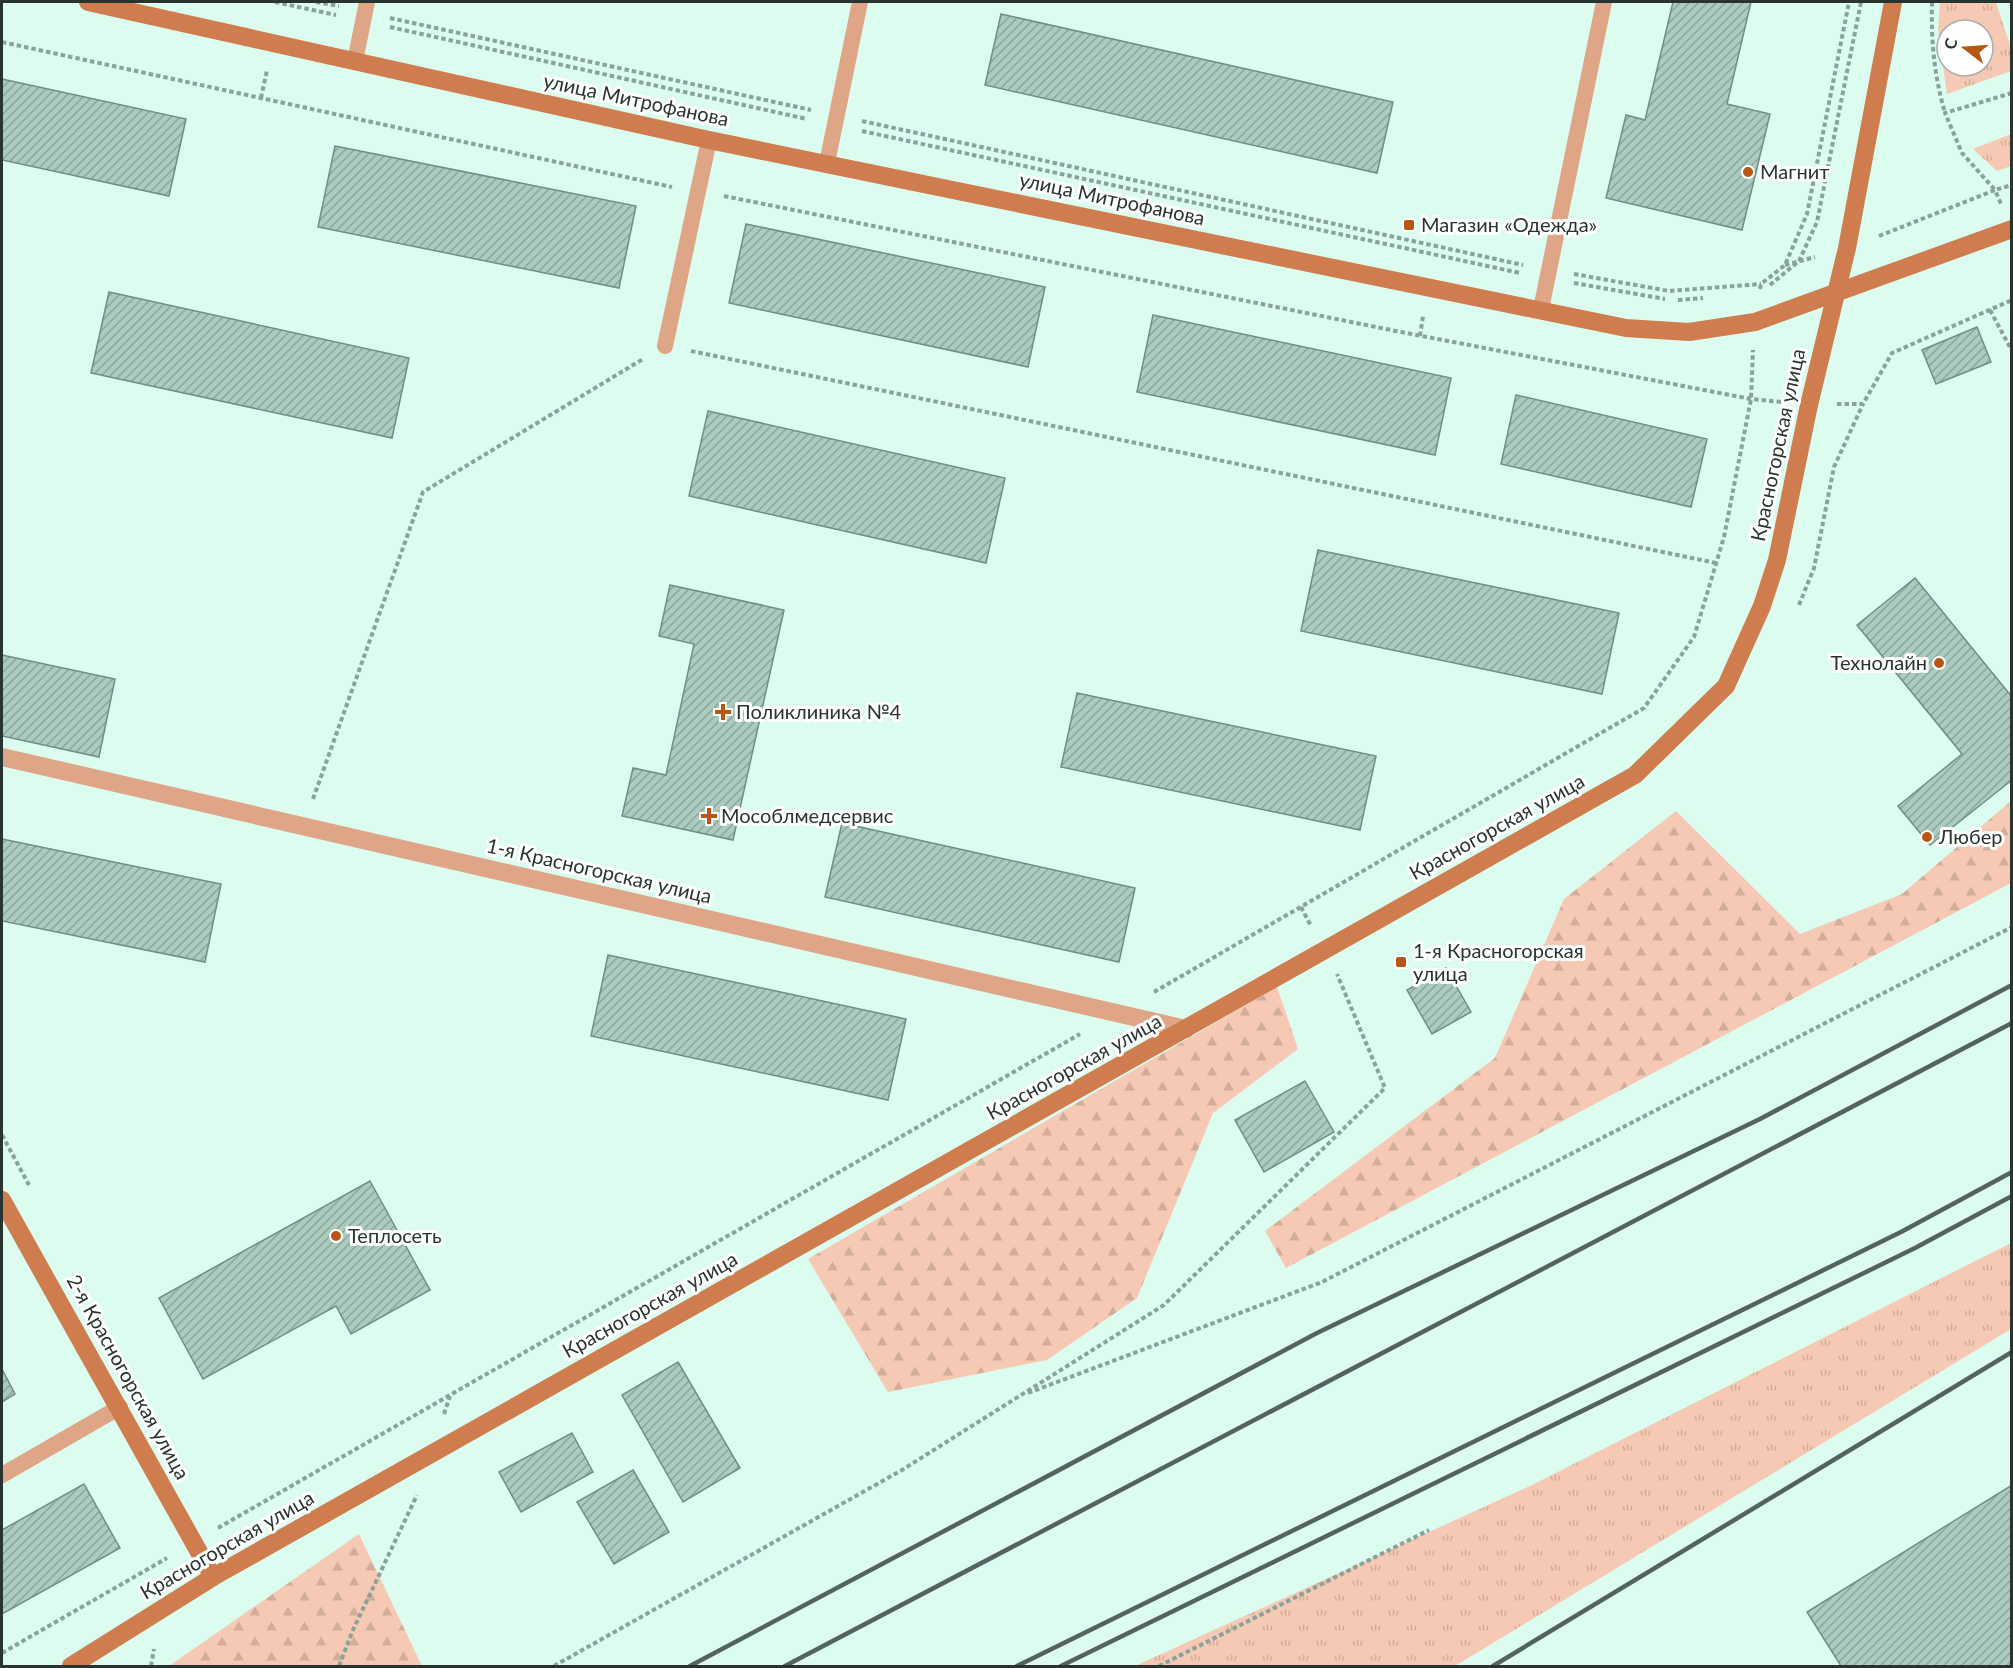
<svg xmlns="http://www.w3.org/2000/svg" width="2013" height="1668" font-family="Lato,sans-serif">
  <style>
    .grass { fill: url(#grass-tufts); fill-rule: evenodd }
    .forest { fill: url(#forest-firs) }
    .building { fill: url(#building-hatch); stroke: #708e82; stroke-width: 1.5 }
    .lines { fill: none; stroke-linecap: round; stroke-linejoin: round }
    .path { stroke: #8aa299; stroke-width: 4; stroke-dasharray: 4.5 3; stroke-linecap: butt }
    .lane { stroke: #dea587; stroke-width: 16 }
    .street { stroke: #dea587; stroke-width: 18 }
    .secondary { stroke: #cf7c4e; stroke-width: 18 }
    .rail { stroke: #52645d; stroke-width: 4.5 }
    .poi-dot { fill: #b75615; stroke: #fff; stroke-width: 2 }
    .labels { text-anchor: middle; stroke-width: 6; stroke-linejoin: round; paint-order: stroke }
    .street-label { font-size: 20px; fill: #27342f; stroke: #fff }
    .poi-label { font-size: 20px; fill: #27342f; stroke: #fff; text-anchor: start }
  </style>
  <defs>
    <pattern id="grass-tufts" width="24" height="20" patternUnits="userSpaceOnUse" patternTransform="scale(1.5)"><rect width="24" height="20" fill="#f5c9b3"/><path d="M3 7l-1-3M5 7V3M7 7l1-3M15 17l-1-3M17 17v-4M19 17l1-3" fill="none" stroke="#d2ad9a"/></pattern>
    <pattern id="forest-firs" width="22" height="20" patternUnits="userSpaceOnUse" patternTransform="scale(1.5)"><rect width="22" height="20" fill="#f5c9b3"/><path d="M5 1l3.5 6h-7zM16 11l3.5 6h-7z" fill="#d2ad9a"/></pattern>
    <pattern id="building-hatch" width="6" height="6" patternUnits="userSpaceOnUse" patternTransform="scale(1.5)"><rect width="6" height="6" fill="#abcbbf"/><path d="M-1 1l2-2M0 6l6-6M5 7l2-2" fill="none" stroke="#8ba69c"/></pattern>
  </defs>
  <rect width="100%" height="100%" fill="#dbfcef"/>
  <g class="grass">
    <path d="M1940,2H1996L2011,48V71L1947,94L1938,30ZM1947,30H1983V66H1947Z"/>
    <polygon points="2011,134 2011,166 1997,171 1973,149"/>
    <polygon points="2011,1243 2011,1329 1455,1666 1135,1666 1532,1485"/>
  </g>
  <g class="forest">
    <polygon points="2011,801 2011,883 1286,1268 1265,1231 1495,1058 1564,899 1676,811 1800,934 1902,894"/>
    <polygon points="1277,987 1298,1049 1213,1113 1137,1298 1047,1360 888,1392 808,1259"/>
    <polygon points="359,1534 422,1666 169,1666"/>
  </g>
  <g class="building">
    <polygon points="1673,2 1751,2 1727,104 1770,114 1742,230 1606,198 1626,115 1645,120"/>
    <polygon points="1001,14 1393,102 1377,173 985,85"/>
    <polygon points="2,79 186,119 169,196 2,160"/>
    <polygon points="335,146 636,206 619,288 318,227"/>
    <polygon points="746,224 1045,287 1028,367 729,303"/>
    <polygon points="109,292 409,358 392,438 91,373"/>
    <polygon points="1153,315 1451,378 1435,455 1137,392"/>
    <polygon points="1977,327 1991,362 1936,384 1922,350"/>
    <polygon points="1516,395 1707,439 1691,507 1501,464"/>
    <polygon points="708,411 1005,478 986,563 689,496"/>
    <polygon points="1318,550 1619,613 1602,694 1301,631"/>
    <polygon points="1915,578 2012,697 2012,780 1930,845 1898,806 1962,754 1857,625"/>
    <polygon points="670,585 784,610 733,840 622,816 633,768 666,775 694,644 659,636"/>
    <polygon points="2,655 115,679 99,757 2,736"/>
    <polygon points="1077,693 1376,756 1360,830 1061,767"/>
    <polygon points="842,823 1135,888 1119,962 825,897"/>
    <polygon points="2,839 221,884 205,962 2,921"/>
    <polygon points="608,955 906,1019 888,1100 591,1036"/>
    <polygon points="1446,968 1471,1012 1432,1034 1407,990"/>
    <polygon points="1305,1081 1334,1132 1264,1172 1235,1120"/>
    <polygon points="370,1181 430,1290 351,1334 336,1306 203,1379 159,1298"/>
    <polygon points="678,1362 740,1468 683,1502 622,1395"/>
    <polygon points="2,1369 15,1394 2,1402"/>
    <polygon points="572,1433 593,1472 521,1512 499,1472"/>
    <polygon points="633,1470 669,1532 614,1564 577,1502"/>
    <polygon points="84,1484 120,1548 2,1614 2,1530"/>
    <polygon points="2012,1485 2012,1666 1841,1666 1807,1612"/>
  </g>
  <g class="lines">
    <g class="path">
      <polyline points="275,2 336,15"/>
      <polyline points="316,2 339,6"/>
      <path d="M1932,2C1931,41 1934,75 1945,113"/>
      <polyline points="390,18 811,110"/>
      <polyline points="390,27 807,119"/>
      <polyline points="2,42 672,187"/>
      <polyline points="2012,93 1945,113 1962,153 1995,190 2012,185"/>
      <polyline points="261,98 267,70"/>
      <polyline points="862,121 1523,265"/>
      <polyline points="862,131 1520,273"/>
      <polyline points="724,196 1396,331 1751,399 1782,402"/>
      <polyline points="1879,236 1995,190 2001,204"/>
      <polyline points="1785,265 1815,257"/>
      <polyline points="1574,274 1669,291 1761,284"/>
      <polyline points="1574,283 1665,299"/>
      <polyline points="1770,285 1799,261 1817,222 1861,2"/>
      <polyline points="1760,289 1761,284 1785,265 1807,214 1849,2"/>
      <polyline points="1678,300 1703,298"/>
      <polyline points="1990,310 2012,351"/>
      <polyline points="1420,336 1423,316"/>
      <polyline points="691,351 1716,563"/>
      <polyline points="1837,404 1863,404 1892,353 2012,300"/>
      <polyline points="1799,605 1814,568 1834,467 1863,404"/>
      <polyline points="313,799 423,492 643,359"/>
      <polyline points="1301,907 1311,926"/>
      <polyline points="1154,992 1644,708 1694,637 1724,537 1751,399 1753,350"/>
      <polyline points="2,1135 29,1185"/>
      <polyline points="1028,1393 1322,1282 2012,927"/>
      <polyline points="444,1414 450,1396"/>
      <polyline points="218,1528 1080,1034"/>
      <polyline points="2,1653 167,1558"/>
      <polyline points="151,1666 154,1649"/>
      <polyline points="339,1666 353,1630 417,1495"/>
      <polyline points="554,1666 902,1470 1164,1305 1385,1088 1337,974"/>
      <polyline points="1159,1666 1429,1530"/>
    </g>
    <g class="lane">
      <polyline points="355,61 367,2"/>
      <polyline points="827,163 860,2"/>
      <polyline points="1541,309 1604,2"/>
      <polyline points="665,346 709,140"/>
      <polyline points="2,1475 120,1407"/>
    </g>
    <polyline class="street" points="2,757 1186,1029"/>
    <g class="secondary">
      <polyline points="88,2 709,140 1626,328 1689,332 1755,322 2012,229"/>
      <polyline points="2,1200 213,1577"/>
      <polyline points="71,1666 213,1577 1635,775 1726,686 1762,606 1777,560 1809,405 1847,248 1893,2"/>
    </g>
    <g class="rail">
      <polyline points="690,1666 1317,1333 1760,1119 2012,985"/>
      <polyline points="785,1666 2012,1023"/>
      <polyline points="1017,1666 1901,1232 2012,1172"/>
      <polyline points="1061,1666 1915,1248 2012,1196"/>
      <polyline points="1493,1666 2012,1352"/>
    </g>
  </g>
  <g class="poi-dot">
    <circle cx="1748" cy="172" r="6"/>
    <rect x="1403" y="219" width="12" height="12" rx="3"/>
    <circle cx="1939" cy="663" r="6"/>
    <path d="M720 703h6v6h6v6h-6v6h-6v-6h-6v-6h6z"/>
    <path d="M706 807h6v6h6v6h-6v6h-6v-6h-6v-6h6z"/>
    <circle cx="1927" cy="837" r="6"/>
    <rect x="1395" y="956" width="12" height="12" rx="3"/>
    <circle cx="336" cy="1236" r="6"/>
  </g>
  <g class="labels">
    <g class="street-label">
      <text transform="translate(636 100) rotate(12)" y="7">улица Митрофанова</text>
      <text transform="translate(1112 199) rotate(12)" y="7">улица Митрофанова</text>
      <text transform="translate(1778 445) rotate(-78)" y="7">Красногорская улица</text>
      <text transform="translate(1497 827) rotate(-29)" y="7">Красногорская улица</text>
      <text transform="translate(599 871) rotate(13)" y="7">1-я Красногорская улица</text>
      <text transform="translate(1074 1067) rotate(-29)" y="7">Красногорская улица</text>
      <text transform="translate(650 1305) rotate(-29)" y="7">Красногорская улица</text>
      <text transform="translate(128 1377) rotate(61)" y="7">2-я Красногорская улица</text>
      <text transform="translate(227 1545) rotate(-30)" y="7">Красногорская улица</text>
    </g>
    <g class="poi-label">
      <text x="1760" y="179">Магнит</text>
      <text x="1421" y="232">Магазин «Одежда»</text>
      <text x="1927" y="670" text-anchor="end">Технолайн</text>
      <text x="736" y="719">Поликлиника №4</text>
      <text x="721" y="823">Мособлмедсервис</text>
      <text x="1939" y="844">Любер</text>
      <text x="1413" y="958">1-я Красногорская<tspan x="1413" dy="23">улица</tspan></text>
      <text x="348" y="1243">Теплосеть</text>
    </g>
  </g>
  <rect width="2013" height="1668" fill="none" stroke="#27342f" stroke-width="6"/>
  <g transform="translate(1965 48) rotate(287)"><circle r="28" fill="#ffffff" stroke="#a9aeac" stroke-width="1.5"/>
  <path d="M0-4.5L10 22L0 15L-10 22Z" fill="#b75615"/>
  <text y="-9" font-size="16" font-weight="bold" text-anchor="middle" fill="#27342f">С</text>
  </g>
</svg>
